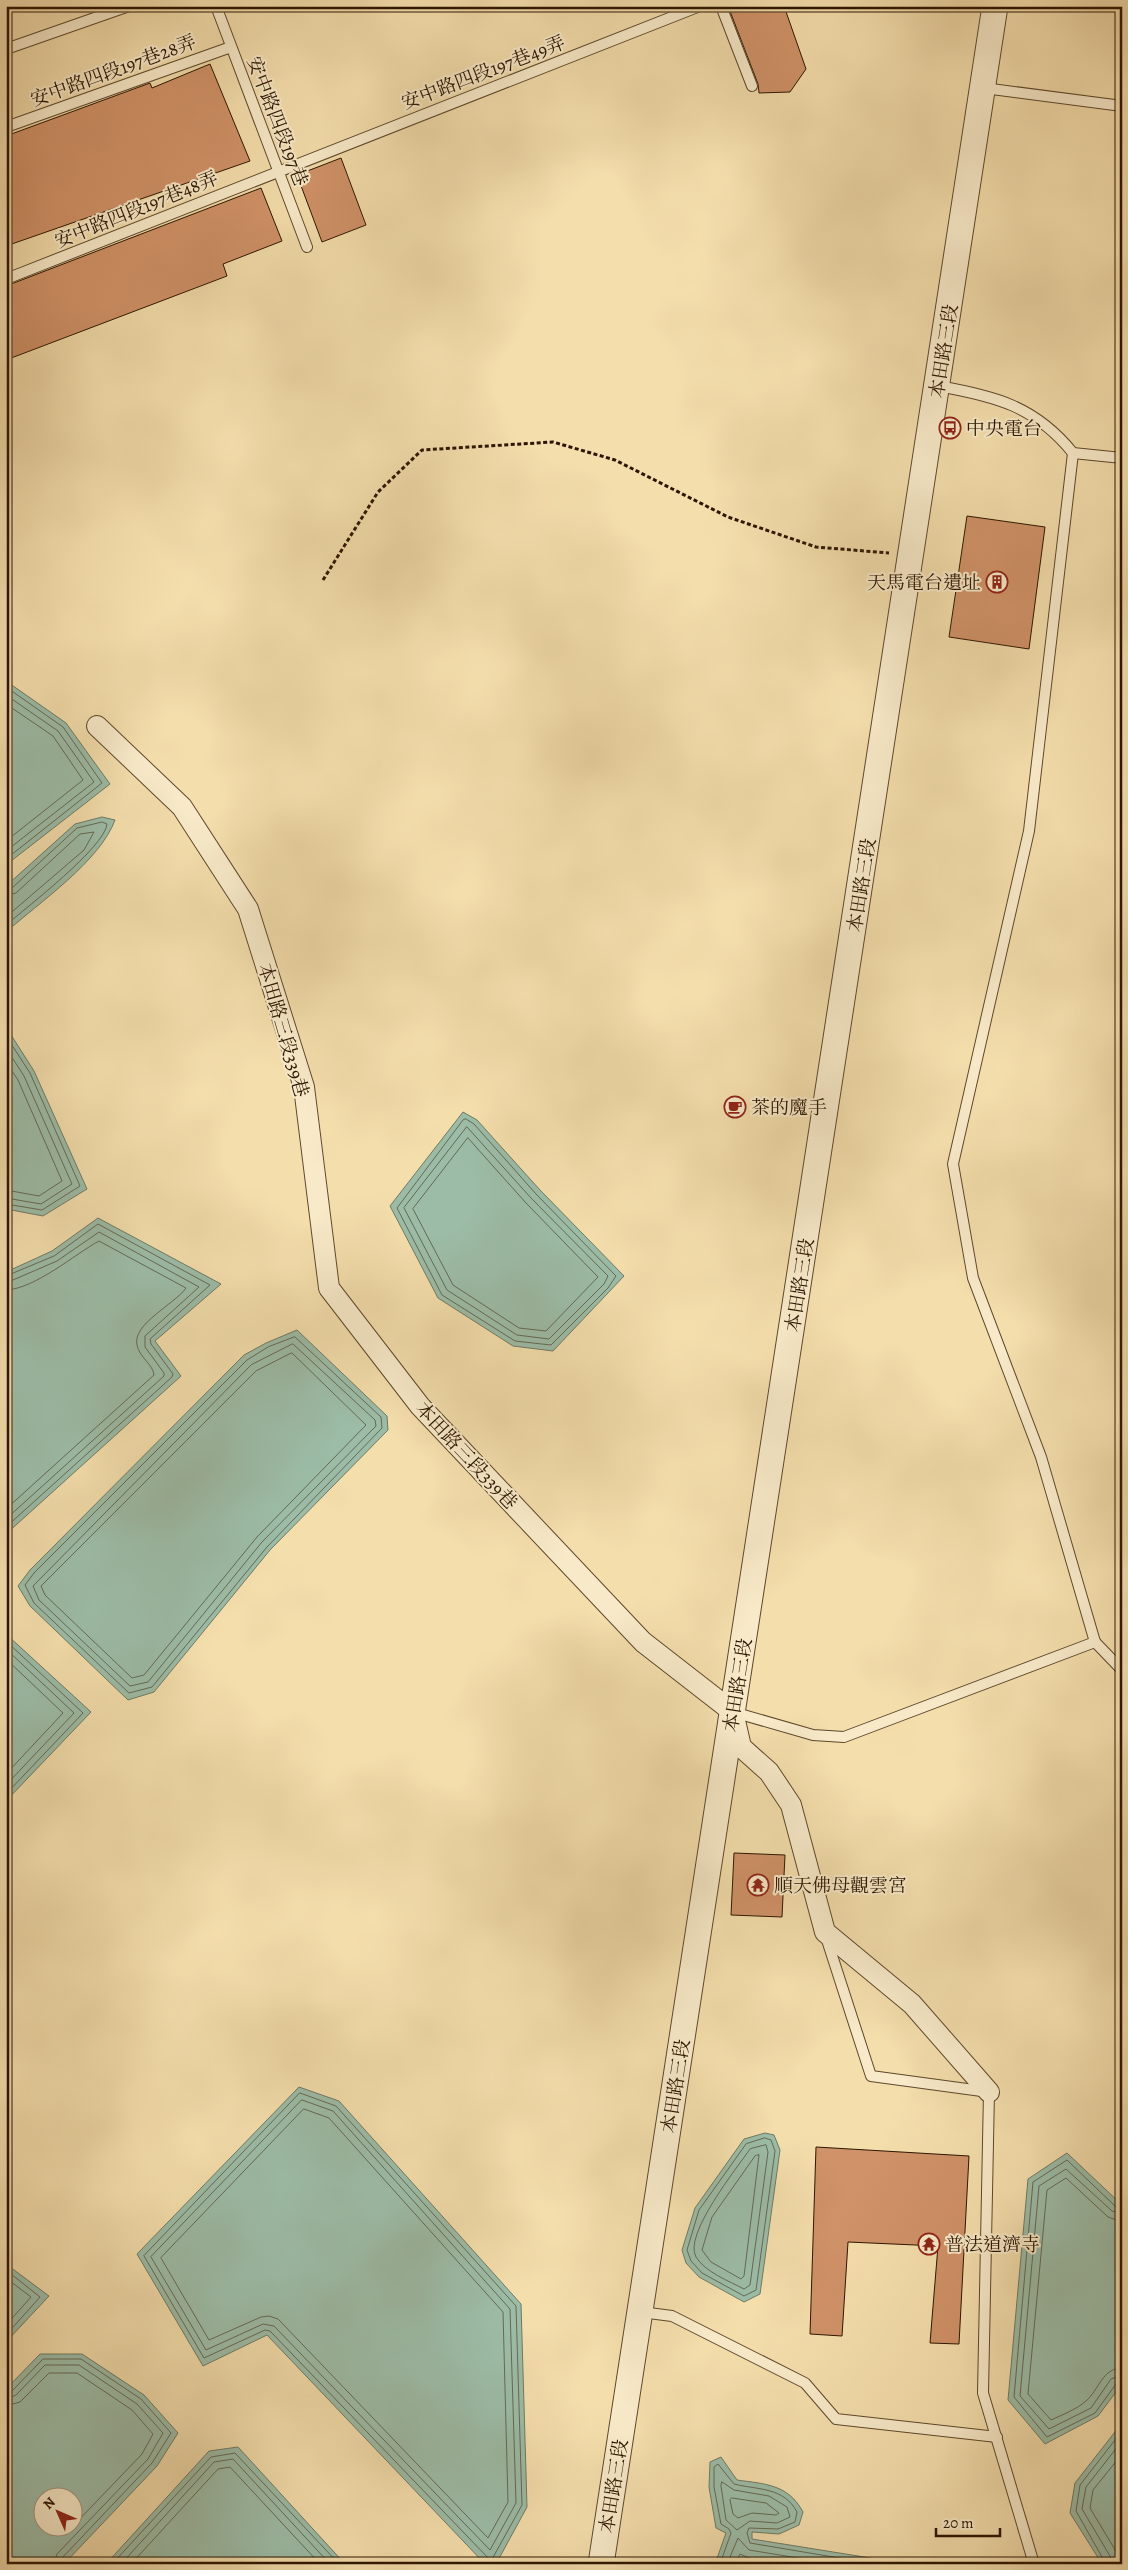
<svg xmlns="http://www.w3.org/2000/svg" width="1128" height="2570" font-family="Alegreya,'Noto Serif TC',serif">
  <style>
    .water { fill: #9cbca7; stroke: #6f7a65; fill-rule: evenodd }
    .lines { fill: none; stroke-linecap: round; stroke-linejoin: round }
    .shore { stroke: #646954; stroke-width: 1 }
    .building { fill: #d09268; stroke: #2c1601 }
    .service-casing { stroke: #5e482c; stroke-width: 12 }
    .minor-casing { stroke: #5e482c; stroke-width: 22 }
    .tertiary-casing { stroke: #5e482c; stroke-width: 27 }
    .path { stroke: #2c1601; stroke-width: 3; stroke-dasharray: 4 2.5; stroke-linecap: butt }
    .service { stroke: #f8eac9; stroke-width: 10 }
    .minor { stroke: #f8eac9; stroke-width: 20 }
    .tertiary { stroke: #f8eac9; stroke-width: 25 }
    .labels { text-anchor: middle; stroke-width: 4; stroke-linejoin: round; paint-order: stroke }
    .street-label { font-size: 19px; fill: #2c1601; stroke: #f8eac9 }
    .poi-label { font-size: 19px; fill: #2c1601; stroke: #f8eac9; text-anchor: start }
  </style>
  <rect width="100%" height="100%" fill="#f4deac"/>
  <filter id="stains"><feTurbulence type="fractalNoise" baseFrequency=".004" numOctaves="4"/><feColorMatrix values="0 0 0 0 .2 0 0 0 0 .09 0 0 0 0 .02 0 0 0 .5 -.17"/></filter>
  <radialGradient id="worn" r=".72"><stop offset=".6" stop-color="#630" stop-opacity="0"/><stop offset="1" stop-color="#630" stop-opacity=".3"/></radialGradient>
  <g class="water">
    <polygon points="6,681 66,723 110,784 6,865"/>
    <path d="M102,817L115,820C100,861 40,902 6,932V886L75,824Z"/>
    <polygon points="6,1027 34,1071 87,1189 43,1216 6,1209"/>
    <polygon points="463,1112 477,1120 540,1190 624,1276 553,1351 513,1346 438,1298 390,1206"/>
    <polygon points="98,1218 221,1284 155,1341 181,1376 6,1534 6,1272 52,1251"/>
    <polygon points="297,1330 387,1416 388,1430 270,1550 154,1692 128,1700 30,1606 18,1586 30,1570 244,1355 266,1343"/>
    <polygon points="6,1634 91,1712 6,1801"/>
    <polygon points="299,2087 339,2101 521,2304 527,2507 496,2564 485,2564 267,2335 203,2366 137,2254"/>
    <polygon points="765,2133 774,2135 780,2150 760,2294 744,2302 699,2277 686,2263 682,2250 695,2208 744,2139"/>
    <polygon points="1067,2153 1122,2205 1122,2384 1098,2416 1045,2444 1008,2400 1028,2179"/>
    <polygon points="6,2264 49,2296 6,2342"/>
    <path d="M40,2354H82L144,2395L178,2433L157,2466L64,2564H6V2389ZM42,2498H72V2528H42Z"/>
    <polygon points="1122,2423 1122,2564 1102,2564 1070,2513 1075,2483"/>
    <polygon points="238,2447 345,2564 106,2564 209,2451"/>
    <path d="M721,2457L737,2480C765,2484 788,2484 803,2512L799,2525L779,2534L752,2532V2539L908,2564H715L726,2533L716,2528L709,2487L710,2462Z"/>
  </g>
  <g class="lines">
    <g class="shore">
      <polyline points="6,687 63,727 102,783 6,859"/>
      <polyline points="6,695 58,731 94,782 6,851"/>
      <polyline points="6,704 53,736 83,780 6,841"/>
      <path d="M6,889L12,888L77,828L102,822L107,824C105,847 27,907 6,925"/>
      <polyline points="6,896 16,893 80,834 94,832 84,850 6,917"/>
      <polyline points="6,1036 30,1073 80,1186 42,1210 6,1204"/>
      <polyline points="6,1048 24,1076 72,1184 41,1204 6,1198"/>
      <polyline points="6,1062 18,1080 62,1181 39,1196 6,1190"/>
      <polygon points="466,1119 474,1124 536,1194 616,1276 608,1288 551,1345 515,1341 442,1295 397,1208 463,1120"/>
      <polygon points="467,1127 531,1198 608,1276 604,1284 549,1339 517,1335 447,1290 404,1208"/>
      <polygon points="468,1138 526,1203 598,1277 546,1331 519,1328 453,1285 413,1209"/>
      <polyline points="6,1276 54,1256 98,1224 210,1285 150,1339 151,1344 173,1374 172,1377 6,1527"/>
      <polyline points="6,1283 57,1261 99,1232 199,1287 145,1336 145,1347 164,1373 164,1376 6,1519"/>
      <path d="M6,1290C35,1289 75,1254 99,1241L186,1288C175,1304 132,1324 137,1345C139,1357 153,1364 154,1375L6,1509"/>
      <polygon points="295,1337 381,1417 382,1428 267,1547 152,1687 129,1693 34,1603 25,1585 34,1573 247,1360 268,1347"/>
      <polygon points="293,1344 375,1420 376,1426 262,1542 148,1682 130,1686 39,1600 33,1586 251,1365"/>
      <polygon points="292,1353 366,1425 257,1537 144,1675 132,1678 45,1595 41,1586 256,1371"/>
      <polyline points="6,1641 83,1713 6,1794"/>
      <polyline points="6,1649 74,1713 6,1785"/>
      <polyline points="6,1659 63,1713 6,1774"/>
      <polygon points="300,2093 336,2106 516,2306 522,2505 491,2561 270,2331 265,2330 204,2358 144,2256"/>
      <polygon points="302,2100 333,2111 510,2309 516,2503 490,2550 274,2326 263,2324 206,2350 151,2257"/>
      <polygon points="304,2109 329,2118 503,2312 508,2502 488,2538 278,2319 269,2316 261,2317 209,2340 161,2258"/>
      <polygon points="765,2138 771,2140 775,2151 756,2290 744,2296 702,2273 691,2261 687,2250 699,2210 746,2144"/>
      <path d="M766,2145L768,2152L750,2285L744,2289C729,2281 705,2272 696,2257C683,2235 737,2168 750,2149Z"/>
      <polygon points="759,2155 744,2276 741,2279 711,2262 702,2250 712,2217 755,2156"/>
      <polyline points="1122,2208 1116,2207 1067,2160 1033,2182 1014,2397 1047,2437 1095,2413 1116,2384 1122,2381"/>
      <polyline points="1122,2214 1112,2211 1066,2169 1039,2186 1020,2396 1049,2429 1091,2408 1111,2379 1122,2375"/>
      <path d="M1122,2222L1108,2217L1066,2178L1047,2190L1028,2394L1051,2420C1062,2415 1077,2409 1086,2401C1099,2390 1102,2368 1122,2368"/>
      <polyline points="6,2270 40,2297 6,2335"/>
      <polyline points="6,2278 31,2297 6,2325"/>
      <polyline points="6,2392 12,2391 43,2359 81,2359 141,2399 171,2433 152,2463 62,2558 61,2564"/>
      <polyline points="6,2399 16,2395 45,2365 79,2365 137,2404 163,2433 148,2459 57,2554 54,2564"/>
      <polyline points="6,2406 20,2402 49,2373 77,2373 132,2410 153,2434 142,2454 72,2527"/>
      <polygon points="722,2482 734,2490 769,2496 787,2507 790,2517 777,2523 750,2521 737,2530 726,2520 721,2486"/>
      <polygon points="732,2498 766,2503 779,2513 776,2515 752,2513 738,2518 733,2514 730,2500"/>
      <polyline points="112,2564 211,2457 235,2453 339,2564"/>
      <polyline points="121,2564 214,2462 233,2459 330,2564"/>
      <polyline points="131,2564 218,2469 230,2467 320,2564"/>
      <path d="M720,2564L731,2533L729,2529L721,2524L714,2487V2467L718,2464L734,2484C758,2490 784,2487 797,2512L795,2522L778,2529L749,2528L747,2533L750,2543L875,2564"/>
      <polyline points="727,2564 738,2538 749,2550 835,2564"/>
      <polyline points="735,2564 740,2554 749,2558 787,2564"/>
      <polyline points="1106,2564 1076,2511 1080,2485 1122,2431"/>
      <polyline points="1112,2564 1110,2556 1082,2509 1086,2487 1122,2441"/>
      <polyline points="1119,2564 1117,2553 1090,2508 1093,2490 1122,2454"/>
    </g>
  </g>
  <g class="building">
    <polygon points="728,6 784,6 806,69 790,92 759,93 758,84"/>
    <polygon points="210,64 250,161 6,246 6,136 150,83 152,88"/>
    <polygon points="341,158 366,225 322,242 297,175"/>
    <polygon points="261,188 282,241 223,264 227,276 6,360 6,286"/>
    <polygon points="967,516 1045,527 1029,649 949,637"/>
    <polygon points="734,1853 785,1855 782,1917 731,1915"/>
    <polygon points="816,2147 969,2156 959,2344 930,2343 938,2246 848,2242 842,2336 810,2334"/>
  </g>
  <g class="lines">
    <g class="service-casing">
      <g id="service">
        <polyline points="216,6 307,247"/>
        <polyline points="721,6 752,86"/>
        <polyline points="6,49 129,6"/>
        <polyline points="984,88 1122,106"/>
        <polyline points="6,127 231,47"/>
        <polyline points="6,279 700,6"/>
        <path d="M938,386C995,396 1035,406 1073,453L1122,458"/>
        <polyline points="1095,1642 1122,1670"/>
        <polyline points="733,1712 813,1735 844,1737 1095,1642 1041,1457 973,1278 953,1164 1029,831 1073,453"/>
        <polyline points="826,1937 871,2076 989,2092 983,2393 1034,2564"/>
        <polyline points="641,2312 672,2316 805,2383 836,2419 997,2437"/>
      </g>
    </g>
    <g class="minor-casing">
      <polyline id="minor" points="97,726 182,807 248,909 304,1087 329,1288 420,1406 643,1642 733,1712 741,1747 769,1772 791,1805 825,1932 912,2004 989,2092"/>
    </g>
    <g class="tertiary-casing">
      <polyline id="tertiary" points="601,2564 995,6"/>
    </g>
    <polyline class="path" points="323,580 378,492 422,450 553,442 615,460 728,517 816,547 889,553"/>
    <use href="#service" class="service"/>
    <use href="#minor" class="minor"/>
    <use href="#tertiary" class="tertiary"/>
  </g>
  <defs>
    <g id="bus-ring" transform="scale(1.125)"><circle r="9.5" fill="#f8eac9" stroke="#8f2418" stroke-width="1.5"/><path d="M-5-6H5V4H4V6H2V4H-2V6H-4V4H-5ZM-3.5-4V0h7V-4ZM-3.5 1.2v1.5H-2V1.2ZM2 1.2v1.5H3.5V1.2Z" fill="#8f2418"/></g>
    <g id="building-ring" transform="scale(1.125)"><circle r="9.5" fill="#f8eac9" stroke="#8f2418" stroke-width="1.5"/><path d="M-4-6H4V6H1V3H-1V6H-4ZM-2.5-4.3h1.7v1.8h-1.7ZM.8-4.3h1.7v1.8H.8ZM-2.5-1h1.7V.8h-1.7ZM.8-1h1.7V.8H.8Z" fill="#8f2418"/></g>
    <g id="cafe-ring" transform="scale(1.125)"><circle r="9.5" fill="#f8eac9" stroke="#8f2418" stroke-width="1.5"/><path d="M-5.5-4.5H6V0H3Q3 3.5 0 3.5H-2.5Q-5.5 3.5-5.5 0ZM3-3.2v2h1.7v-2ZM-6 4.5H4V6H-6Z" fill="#8f2418"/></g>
    <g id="temple-ring" transform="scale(1.125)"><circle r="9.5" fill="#f8eac9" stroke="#8f2418" stroke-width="1.5"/><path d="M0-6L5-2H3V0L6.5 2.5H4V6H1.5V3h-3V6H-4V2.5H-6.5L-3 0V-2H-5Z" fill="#8f2418"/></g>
  </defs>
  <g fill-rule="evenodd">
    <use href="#bus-ring" x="950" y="428"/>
    <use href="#building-ring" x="997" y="582"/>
    <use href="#cafe-ring" x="735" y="1107"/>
    <use href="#temple-ring" x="758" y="1885"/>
    <use href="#temple-ring" x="929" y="2244"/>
  </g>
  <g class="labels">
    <g class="street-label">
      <text transform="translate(113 70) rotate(-20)" y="7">安中路四段197巷28弄</text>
      <text transform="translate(483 72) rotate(-21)" y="7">安中路四段197巷49弄</text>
      <text transform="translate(278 121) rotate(69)" y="7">安中路四段197巷</text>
      <text transform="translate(136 209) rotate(-22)" y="7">安中路四段197巷48弄</text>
      <text transform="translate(943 351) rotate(-81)" y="7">本田路三段</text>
      <text transform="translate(861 885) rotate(-81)" y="7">本田路三段</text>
      <text transform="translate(284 1030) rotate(74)" y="7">本田路三段339巷</text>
      <text transform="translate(799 1285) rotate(-81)" y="7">本田路三段</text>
      <text transform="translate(467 1455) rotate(47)" y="7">本田路三段339巷</text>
      <text transform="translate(737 1685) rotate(-81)" y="7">本田路三段</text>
      <text transform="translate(675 2086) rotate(-81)" y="7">本田路三段</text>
      <text transform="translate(613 2486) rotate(-81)" y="7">本田路三段</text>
    </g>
    <g class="poi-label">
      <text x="966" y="435">中央電台</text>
      <text x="981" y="589" text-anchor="end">天馬電台遺址</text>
      <text x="751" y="1114">茶的魔手</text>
      <text x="774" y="1892">順天佛母觀雲宮</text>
      <text x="945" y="2251">普法道濟寺</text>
    </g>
  </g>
  <rect width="1128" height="2570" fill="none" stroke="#f4deac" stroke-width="25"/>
  <rect x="8" y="8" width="1113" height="2555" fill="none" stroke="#2c1601" stroke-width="2.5"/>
  <rect x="12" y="12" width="1103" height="2545" fill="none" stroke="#2c1601"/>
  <g transform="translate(58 2512) rotate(315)"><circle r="24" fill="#f8eac9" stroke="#a69579"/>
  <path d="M0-4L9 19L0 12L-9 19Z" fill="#8f2418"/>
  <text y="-8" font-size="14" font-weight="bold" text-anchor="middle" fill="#2c1601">N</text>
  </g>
  <path d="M936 2528v8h64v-8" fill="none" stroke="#2c1601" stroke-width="2.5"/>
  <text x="943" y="2528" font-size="15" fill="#2c1601" stroke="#f8eac9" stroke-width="4" paint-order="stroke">20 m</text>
  <rect width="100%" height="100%" filter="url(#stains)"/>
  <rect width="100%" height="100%" fill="url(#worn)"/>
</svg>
